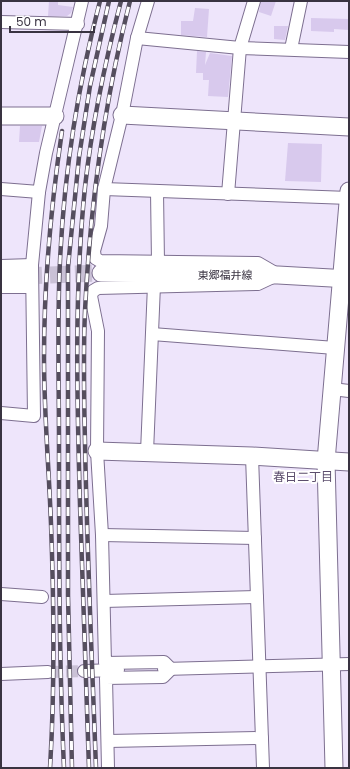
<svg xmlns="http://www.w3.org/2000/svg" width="350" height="769" font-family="Poppins,'Noto Sans JP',sans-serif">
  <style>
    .building { fill: #d8c9ed }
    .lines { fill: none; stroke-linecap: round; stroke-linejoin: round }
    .street-tunnel { stroke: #cac1d6; stroke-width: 12; stroke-dasharray: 12 6; stroke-linecap: butt }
    .secondary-tunnel { stroke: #cac1d6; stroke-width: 17; stroke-dasharray: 17 8; stroke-linecap: butt }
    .street-casing { stroke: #7d6f90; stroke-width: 14 }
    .secondary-casing { stroke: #7d6f90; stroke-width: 19 }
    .street { stroke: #fff; stroke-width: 12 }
    .secondary { stroke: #fff; stroke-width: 17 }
    .rail-casing { stroke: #554e5e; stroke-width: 4.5 }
    .rail { stroke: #fff; stroke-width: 3; stroke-dasharray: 9; stroke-linecap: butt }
    .labels { text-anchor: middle; stroke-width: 4; stroke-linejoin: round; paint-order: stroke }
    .street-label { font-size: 11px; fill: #393341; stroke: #fff }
    .neighbourhood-label { font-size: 12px; fill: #5c4e6d; stroke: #fff }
  </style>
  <rect width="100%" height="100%" fill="#eee5fb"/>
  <g class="building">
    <polygon points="49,1 58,1 58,5 73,7 71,13 67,16 48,16"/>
    <polygon points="261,1 276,1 271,16 259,12"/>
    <polygon points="195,8 209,9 207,37 181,35 181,21 193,21"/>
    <polygon points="311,18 349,19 349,30 334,29 334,32 311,31"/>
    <polygon points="274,26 288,26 285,40 274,39"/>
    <polygon points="197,51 206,52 205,65 210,53 232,56 228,97 208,96 209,80 203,80 203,73 196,73"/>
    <polygon points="20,126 42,126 39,142 19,142"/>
    <polygon points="288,143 322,144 321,182 285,181"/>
  </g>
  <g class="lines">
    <polyline class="street-tunnel" points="48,672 84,671"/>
    <polyline class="secondary-tunnel" points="25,276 101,273"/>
    <g class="street-casing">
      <g id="street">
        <polyline points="148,1 137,38 122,115 104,189 101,226 94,251 95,258 100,261 258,263 277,274"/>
        <polyline points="1,22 78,24"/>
        <polyline points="137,38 240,48 349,52"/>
        <polyline points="291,49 301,1"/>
        <polyline points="1,189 39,192"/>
        <polyline points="104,189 349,198"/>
        <polyline points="157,191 158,262"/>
        <polyline points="228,194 240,48 254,1"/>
        <polyline points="1,266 32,265"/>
        <polyline points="1,287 32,287"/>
        <polyline points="152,334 335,348"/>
        <polyline points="332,389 349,391"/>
        <polyline points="1,413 34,416 32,265 39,192 46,153 82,1"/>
        <polyline points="147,452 154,285"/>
        <polyline points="252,456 263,768"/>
        <polyline points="102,535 255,538"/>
        <polyline points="1,594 42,597"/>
        <polyline points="104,601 257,597"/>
        <polyline points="164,669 349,664"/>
        <polyline points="84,671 118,670"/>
        <polyline points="1,674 48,672"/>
        <polyline points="108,741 262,738"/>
        <polyline points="108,768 106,678 163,677 171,669 164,662 105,663 102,535 97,451 98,331 91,296 93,291 98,288 258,284 275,276"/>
      </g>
    </g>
    <g class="secondary-casing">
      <g id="secondary">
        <polyline points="122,115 349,127"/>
        <polyline points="1,116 55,116"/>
        <polyline points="101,273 278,275 349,279"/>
        <polyline points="1,277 25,276"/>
        <polyline points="97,451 252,456 349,462"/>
        <polyline points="334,768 326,461 349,191"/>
      </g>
    </g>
    <use href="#street" class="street"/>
    <use href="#secondary" class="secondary"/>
    <g class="rail-casing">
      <g id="rail">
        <path d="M50,768C55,687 54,605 51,524C49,469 44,413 44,358C44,281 51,206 62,131"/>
        <path d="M64,768C59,660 59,551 59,443C59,382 57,321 60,261C64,174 78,85 100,1"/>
        <polyline points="72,768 68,595 68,267 79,157 90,86 109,1"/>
        <path d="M89,768C86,680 83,592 80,505C77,399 74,293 85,187C92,124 105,62 121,1"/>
        <path d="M96,768C92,660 87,551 85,443C84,399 83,355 85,311C90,206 104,103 130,1"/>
      </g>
    </g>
    <use href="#rail" class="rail"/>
  </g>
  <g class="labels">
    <g class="street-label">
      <text x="225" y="279">東郷福井線</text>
    </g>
    <g class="neighbourhood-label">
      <text x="303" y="481">春日二丁目</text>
    </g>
  </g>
  <rect width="350" height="769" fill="none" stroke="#393341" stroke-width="4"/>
  <path d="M10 26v6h84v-6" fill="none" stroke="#393341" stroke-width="2"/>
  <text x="16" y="26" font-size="12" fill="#393341" stroke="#ffffff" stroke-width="3" paint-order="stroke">50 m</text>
</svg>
